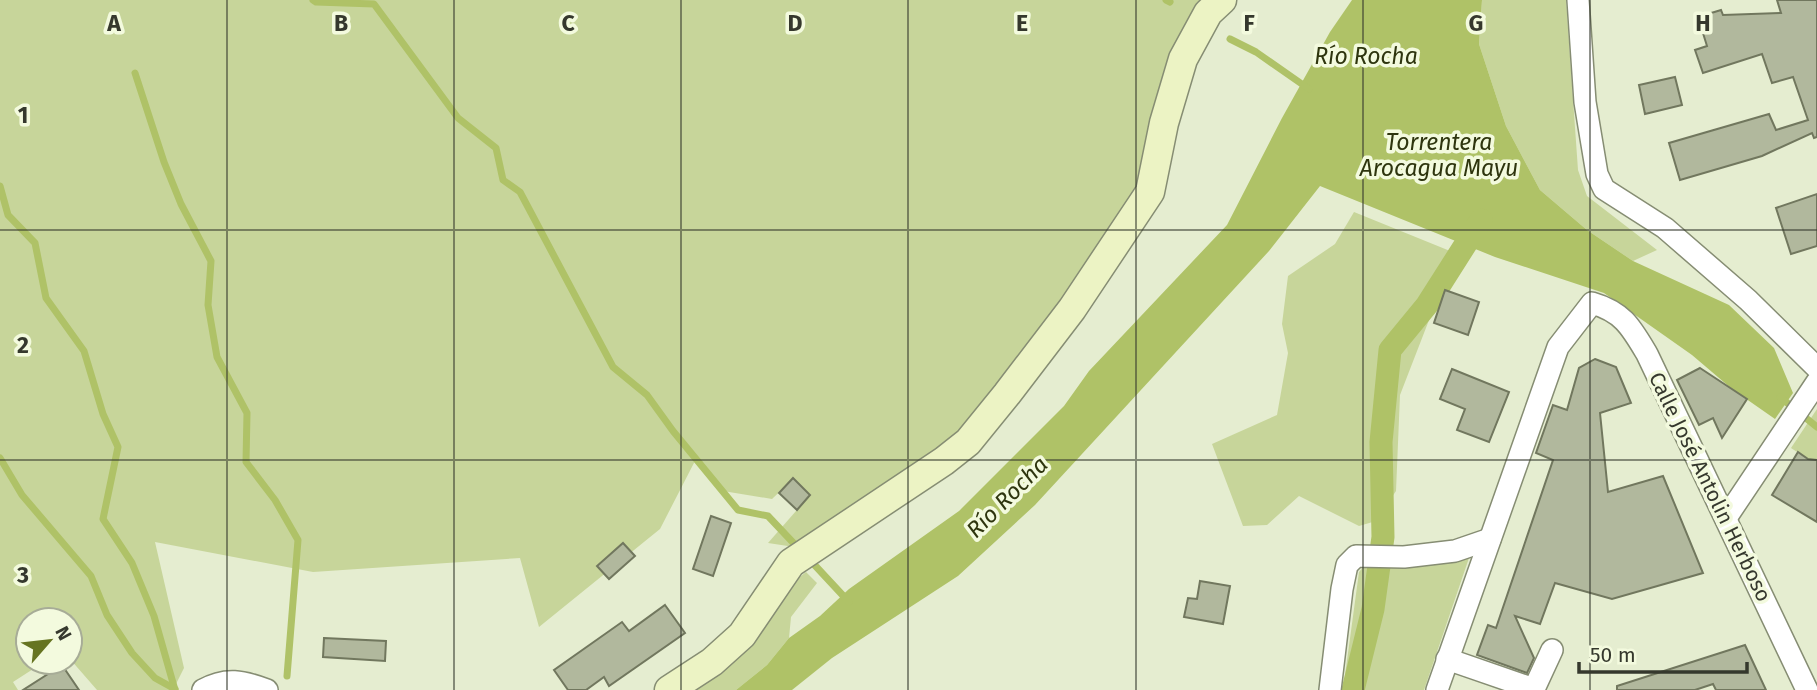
<svg xmlns="http://www.w3.org/2000/svg" width="1817" height="690" font-family="'Fira Sans',sans-serif">
  <style>
    .green { fill: #c7d59a }
    .water { fill: #afc267 }
    .lines { fill: none; stroke-linecap: round; stroke-linejoin: round }
    .stream { stroke: #afc267; stroke-width: 7 }
    .canal { stroke: #afc267; stroke-width: 23 }
    .building { fill: #b1b89d; stroke: #71775e; stroke-width: 2 }
    .street-casing { stroke: #868d73; stroke-width: 24 }
    .secondary-casing { stroke: #868d73; stroke-width: 31 }
    .street { stroke: #fff; stroke-width: 21 }
    .secondary { stroke: #ecf3c4; stroke-width: 28 }
    .grid { fill: none; stroke: #35382d; stroke-width: 2; stroke-opacity: 0.55 }
    .labels { text-anchor: middle; stroke-width: 7; stroke-linejoin: round; paint-order: stroke }
    .street-label { font-size: 21px; fill: #35382d; stroke: #f3fade }
    .water-label { font-size: 23px; font-style: italic; fill: #2e350e; stroke: #f3fade }
    .grid-label { font-size: 23px; text-anchor: middle; font-weight: bold; fill: #35382d; stroke: #f3fade; stroke-width: 7; stroke-linejoin: round; paint-order: stroke }
  </style>
  <rect width="100%" height="100%" fill="#e5edd0"/>
  <g class="green">
    <polygon points="0,0 1208,0 1142,184 1066,306 955,445 801,548 768,543 810,495 793,479 772,499 723,491 696,459 660,529 539,627 520,558 313,572 155,542 184,668 173,690 97,690 70,659 70,620 28,620 28,662 44,662 13,682 18,690 0,690"/>
    <polygon points="1482,0 1566,0 1578,170 1587,196 1657,250 1633,261 1587,230 1540,190 1506,126 1479,44"/>
    <polygon points="1354,212 1455,253 1400,395 1396,491 1376,521 1359,526 1299,496 1267,525 1243,526 1212,444 1277,415 1288,353 1282,324 1288,276 1335,244"/>
    <polygon points="1817,409 1817,465 1791,448"/>
    <polygon points="1469,558 1424,690 1343,690 1359,572 1367,563 1411,566"/>
    <polygon points="806,572 817,583 791,617 789,638 767,665 736,690 688,690 780,593"/>
  </g>
  <polygon class="water" points="1352,0 1482,0 1479,44 1506,126 1540,190 1587,230 1633,261 1729,305 1774,348 1793,393 1775,419 1732,389 1692,355 1604,293 1495,257 1320,186 1269,251 1035,505 958,576 832,658 792,690 736,690 767,665 789,638 820,616 849,589 959,511 1064,406 1089,371 1227,225 1282,118 1330,32"/>
  <g class="lines">
    <g class="stream">
      <polyline points="313,0 316,2 374,4 458,118 496,148 503,180 520,192 613,367 647,395 673,431 738,510 768,516 801,551"/>
      <polyline points="1166,0 1170,2"/>
      <polyline points="1230,39 1256,52 1309,89"/>
      <polyline points="135,73 164,162 181,204 211,261 208,305 217,357 247,413 246,462 275,500 298,540 287,676"/>
      <polyline points="0,186 8,215 35,243 46,298 84,351 103,414 118,447 103,519 132,563 154,616 175,690"/>
      <polyline points="1780,397 1817,427"/>
      <polyline points="0,458 22,495 91,576 107,615 132,653 155,678 175,689"/>
      <polyline points="809,559 849,602"/>
    </g>
    <polyline class="canal" points="1353,690 1373,609 1383,537 1381,442 1390,350 1427,305 1481,220"/>
  </g>
  <g class="building">
    <polygon points="1777,0 1817,0 1817,137 1814,138 1812,133 1762,156 1680,180 1669,143 1769,114 1776,130 1808,120 1793,77 1772,83 1762,54 1703,73 1695,50 1707,46 1698,17 1721,10 1723,15 1781,13"/>
    <polygon points="1675,77 1682,105 1645,114 1639,85"/>
    <polygon points="1817,194 1817,246 1791,254 1776,208"/>
    <polygon points="1445,290 1479,302 1468,335 1434,323"/>
    <polygon points="1595,359 1616,367 1631,403 1600,413 1608,492 1663,476 1703,573 1612,599 1555,583 1540,624 1515,616 1534,658 1527,673 1477,655 1488,625 1496,628 1553,460 1536,453 1553,405 1567,410 1579,368"/>
    <polygon points="1700,368 1747,399 1722,438 1713,418 1699,425 1677,380"/>
    <polygon points="1452,369 1509,392 1489,442 1457,430 1465,409 1440,399"/>
    <polygon points="1798,452 1808,459 1817,460 1817,522 1772,495"/>
    <polygon points="793,478 810,495 797,510 779,493"/>
    <polygon points="711,516 731,523 713,576 693,569"/>
    <polygon points="623,543 635,556 609,579 597,566"/>
    <polygon points="1200,581 1230,586 1223,624 1184,617 1188,598 1197,599"/>
    <polygon points="665,605 685,633 609,686 604,677 586,690 568,690 554,670 622,622 629,631"/>
    <polygon points="324,638 386,641 385,661 323,657"/>
    <polygon points="1745,645 1766,690 1716,690 1713,684 1695,690 1617,690 1617,686"/>
    <polygon points="62,665 79,690 23,690"/>
  </g>
  <g class="lines">
    <g class="street-casing">
      <g id="street">
        <polyline points="1578,0 1585,102 1597,174 1604,189 1665,228 1748,300 1817,368"/>
        <polyline points="1726,518 1817,382"/>
        <polyline points="1447,659 1534,689 1552,650"/>
        <path d="M203,690C226,677 243,681 267,690"/>
        <polyline points="1330,690 1342,589 1347,565 1356,556 1404,557 1455,551 1490,539"/>
        <path d="M1437,690L1558,347L1592,303C1623,312 1631,327 1647,354L1807,690"/>
      </g>
    </g>
    <g class="secondary-casing">
      <polyline id="secondary" points="669,690 712,662 742,635 791,563 944,461 968,442 1007,394 1072,309 1150,192 1164,123 1183,59 1208,13 1222,0"/>
    </g>
    <use href="#street" class="street"/>
    <use href="#secondary" class="secondary"/>
  </g>
  <path class="grid" d="M227,0V690M454,0V690M681,0V690M908,0V690M1136,0V690M1363,0V690M1590,0V690M0,230H1817M0,460H1817"/>
  <g class="labels">
    <g class="street-label">
      <text transform="translate(1710 487) rotate(64)" y="7">Calle José Antolin Herboso</text>
    </g>
    <g class="water-label">
      <text x="1366" y="64">Río Rocha</text>
      <text x="1439" y="150">Torrentera<tspan x="1439" dy="26">Arocagua Mayu</tspan></text>
      <text transform="translate(1007 497) rotate(-45)" y="8">Río Rocha</text>
    </g>
  </g>
  <g class="grid-label">
    <text x="114" y="31">A</text>
    <text x="341" y="31">B</text>
    <text x="568" y="31">C</text>
    <text x="795" y="31">D</text>
    <text x="1022" y="31">E</text>
    <text x="1249" y="31">F</text>
    <text x="1476" y="31">G</text>
    <text x="1703" y="31">H</text>
    <text x="23" y="123">1</text>
    <text x="23" y="353">2</text>
    <text x="23" y="583">3</text>
  </g>
  <g transform="translate(49 641) rotate(62)"><circle r="33" fill="#f3fade" stroke="#a7ac97" stroke-width="2"/>
  <path d="M0-5L12 26L0 18L-12 26Z" fill="#667421"/>
  <text y="-10" font-size="19" font-weight="bold" text-anchor="middle" fill="#35382d">N</text>
  </g>
  <path d="M1579 662v10h168v-10" fill="none" stroke="#35382d" stroke-width="3.5"/>
  <text x="1590" y="662" font-size="21" fill="#35382d" stroke="#f3fade" stroke-width="5" paint-order="stroke">50 m</text>
</svg>
